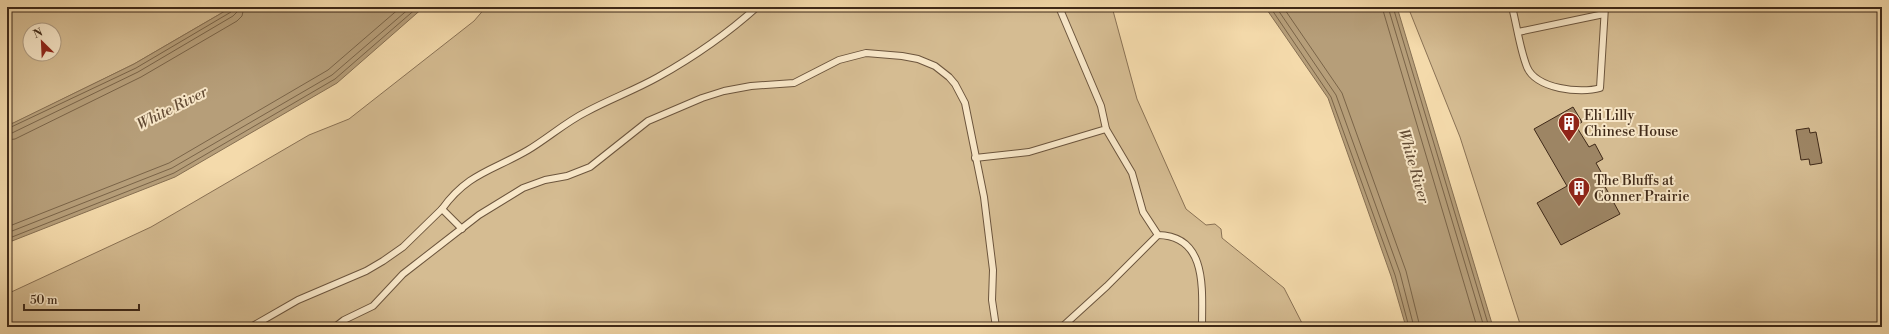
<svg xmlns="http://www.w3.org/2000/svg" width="1889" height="334" font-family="'Libre Bodoni',serif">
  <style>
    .green { fill: #d5bc92; stroke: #8a7255; fill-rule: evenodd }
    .water { fill: #b69e79; stroke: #866f52 }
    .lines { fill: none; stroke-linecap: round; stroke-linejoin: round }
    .shore { stroke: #7a6448; stroke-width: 1 }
    .building { fill: #9d8564; stroke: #3f2918 }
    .lane-casing { stroke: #6c553d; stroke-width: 8 }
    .lane { stroke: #f8e7c8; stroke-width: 6 }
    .labels { text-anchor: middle; stroke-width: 4; stroke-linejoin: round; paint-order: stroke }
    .poi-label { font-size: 14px; fill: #3f2918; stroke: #f8e7c8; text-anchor: start }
    .water-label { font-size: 15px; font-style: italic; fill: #634c35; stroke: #f8e7c8 }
  </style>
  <rect width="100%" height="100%" fill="#f4daab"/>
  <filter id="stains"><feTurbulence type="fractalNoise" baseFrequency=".005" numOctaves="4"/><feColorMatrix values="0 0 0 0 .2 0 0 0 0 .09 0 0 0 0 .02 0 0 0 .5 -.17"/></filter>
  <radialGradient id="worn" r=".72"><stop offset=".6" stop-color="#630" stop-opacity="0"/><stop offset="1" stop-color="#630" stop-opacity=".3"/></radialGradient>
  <g class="green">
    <path d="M7,7H232L134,64L14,123L7,124ZM30,30H54V54H30Z"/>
    <polygon points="486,7 1112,7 1137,99 1186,209 1206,225 1215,224 1221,229 1222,238 1284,288 1304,327 7,327 7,294 151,227 309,135 349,119 474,21"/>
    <polygon points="1408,7 1882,7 1882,327 1521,327 1460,137"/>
  </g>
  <g class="water">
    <polygon points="232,7 424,7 337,83 175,177 7,243 7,126 134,64"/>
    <polygon points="1265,7 1397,7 1493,327 1406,327 1391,276 1328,98"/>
  </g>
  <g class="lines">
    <g class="shore">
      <polyline points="1270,7 1331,97 1395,275 1409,327"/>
      <polyline points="1276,7 1336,95 1400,273 1414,327"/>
      <polyline points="1283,7 1342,93 1406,271 1420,327"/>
      <polyline points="1382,7 1477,327"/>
      <polyline points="1388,7 1484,327"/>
      <polyline points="1393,7 1489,327"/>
      <polyline points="7,129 136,68 231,12 233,7"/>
      <polyline points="7,134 12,133 138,72 233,16 237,12 238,7"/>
      <polyline points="7,140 15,139 141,77 237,21 242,16 244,7"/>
      <polyline points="7,227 169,163 328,70 401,7"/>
      <polyline points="7,233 172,168 332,75 411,7"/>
      <polyline points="7,239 174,173 335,79 418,7"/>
    </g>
  </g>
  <g class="building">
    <polygon points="1573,107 1582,122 1576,126 1589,147 1595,144 1603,159 1596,163 1605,179 1602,181 1620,214 1561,245 1537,203 1567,186 1534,129"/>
    <polygon points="1809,128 1810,133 1816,132 1822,163 1810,165 1809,159 1801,160 1796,130"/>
  </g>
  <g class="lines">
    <g class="lane-casing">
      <g id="lane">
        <path d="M1512,7C1517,26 1520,50 1527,67C1536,89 1581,94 1600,88L1605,7"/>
        <polyline points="1518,32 1604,14"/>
        <path d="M1106,129L1132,173L1143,212L1158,235C1208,236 1202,290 1202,327"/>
        <polyline points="975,158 1029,152 1106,129 1101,106 1059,7"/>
        <path d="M442,209C468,173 492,171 528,150C548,138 566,122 586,112C610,99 635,90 658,77C692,58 727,34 757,7"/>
        <polyline points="251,327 298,300 366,271 383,261 403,247 442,209 462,229"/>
        <polyline points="335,327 344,320 373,306 403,274 479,215 523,188 545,180 567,176 590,167 648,121 702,98 724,91 751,86 794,83 839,60 866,53 902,56 918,59 935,66 949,77 955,84 965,103 984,197 993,270 992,300 996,327"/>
        <polyline points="1062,327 1107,286 1158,235"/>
      </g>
    </g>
    <use href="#lane" class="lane"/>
  </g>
  <defs>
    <g id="building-pin" transform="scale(1.15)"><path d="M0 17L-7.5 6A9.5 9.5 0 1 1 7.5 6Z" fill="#8f2418" stroke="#f8e7c8"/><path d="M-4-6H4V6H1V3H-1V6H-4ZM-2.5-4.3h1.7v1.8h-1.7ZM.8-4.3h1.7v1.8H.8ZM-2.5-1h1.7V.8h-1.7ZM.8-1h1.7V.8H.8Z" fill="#fff"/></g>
  </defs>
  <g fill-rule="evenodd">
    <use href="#building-pin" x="1569" y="123"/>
    <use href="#building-pin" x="1579" y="188"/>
  </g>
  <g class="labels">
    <g class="poi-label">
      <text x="1584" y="120">Eli Lilly<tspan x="1584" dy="16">Chinese House</tspan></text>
      <text x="1594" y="185">The Bluffs at<tspan x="1594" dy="16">Conner Prairie</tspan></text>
    </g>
    <g class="water-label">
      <text transform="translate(172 108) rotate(-27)" y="5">White River</text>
      <text transform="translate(1414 166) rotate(74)" y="5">White River</text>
    </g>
  </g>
  <rect width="1889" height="334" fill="none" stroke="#f4daab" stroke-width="24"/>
  <rect x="8" y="8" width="1873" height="318" fill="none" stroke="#3f2918" stroke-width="2"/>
  <rect x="12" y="12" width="1865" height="310" fill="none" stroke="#3f2918"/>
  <g transform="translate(42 42) rotate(336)"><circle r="19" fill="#f8e7c8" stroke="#ae9b82"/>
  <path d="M0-3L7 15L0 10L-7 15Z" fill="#8f2418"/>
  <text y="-6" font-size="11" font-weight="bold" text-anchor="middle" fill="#3f2918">N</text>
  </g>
  <path d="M24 304v6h115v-6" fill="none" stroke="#3f2918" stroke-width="2"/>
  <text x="30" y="304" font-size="12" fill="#3f2918" stroke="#f8e7c8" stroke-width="3" paint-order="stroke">50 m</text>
  <rect width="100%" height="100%" filter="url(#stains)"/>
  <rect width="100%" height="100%" fill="url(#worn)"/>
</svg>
